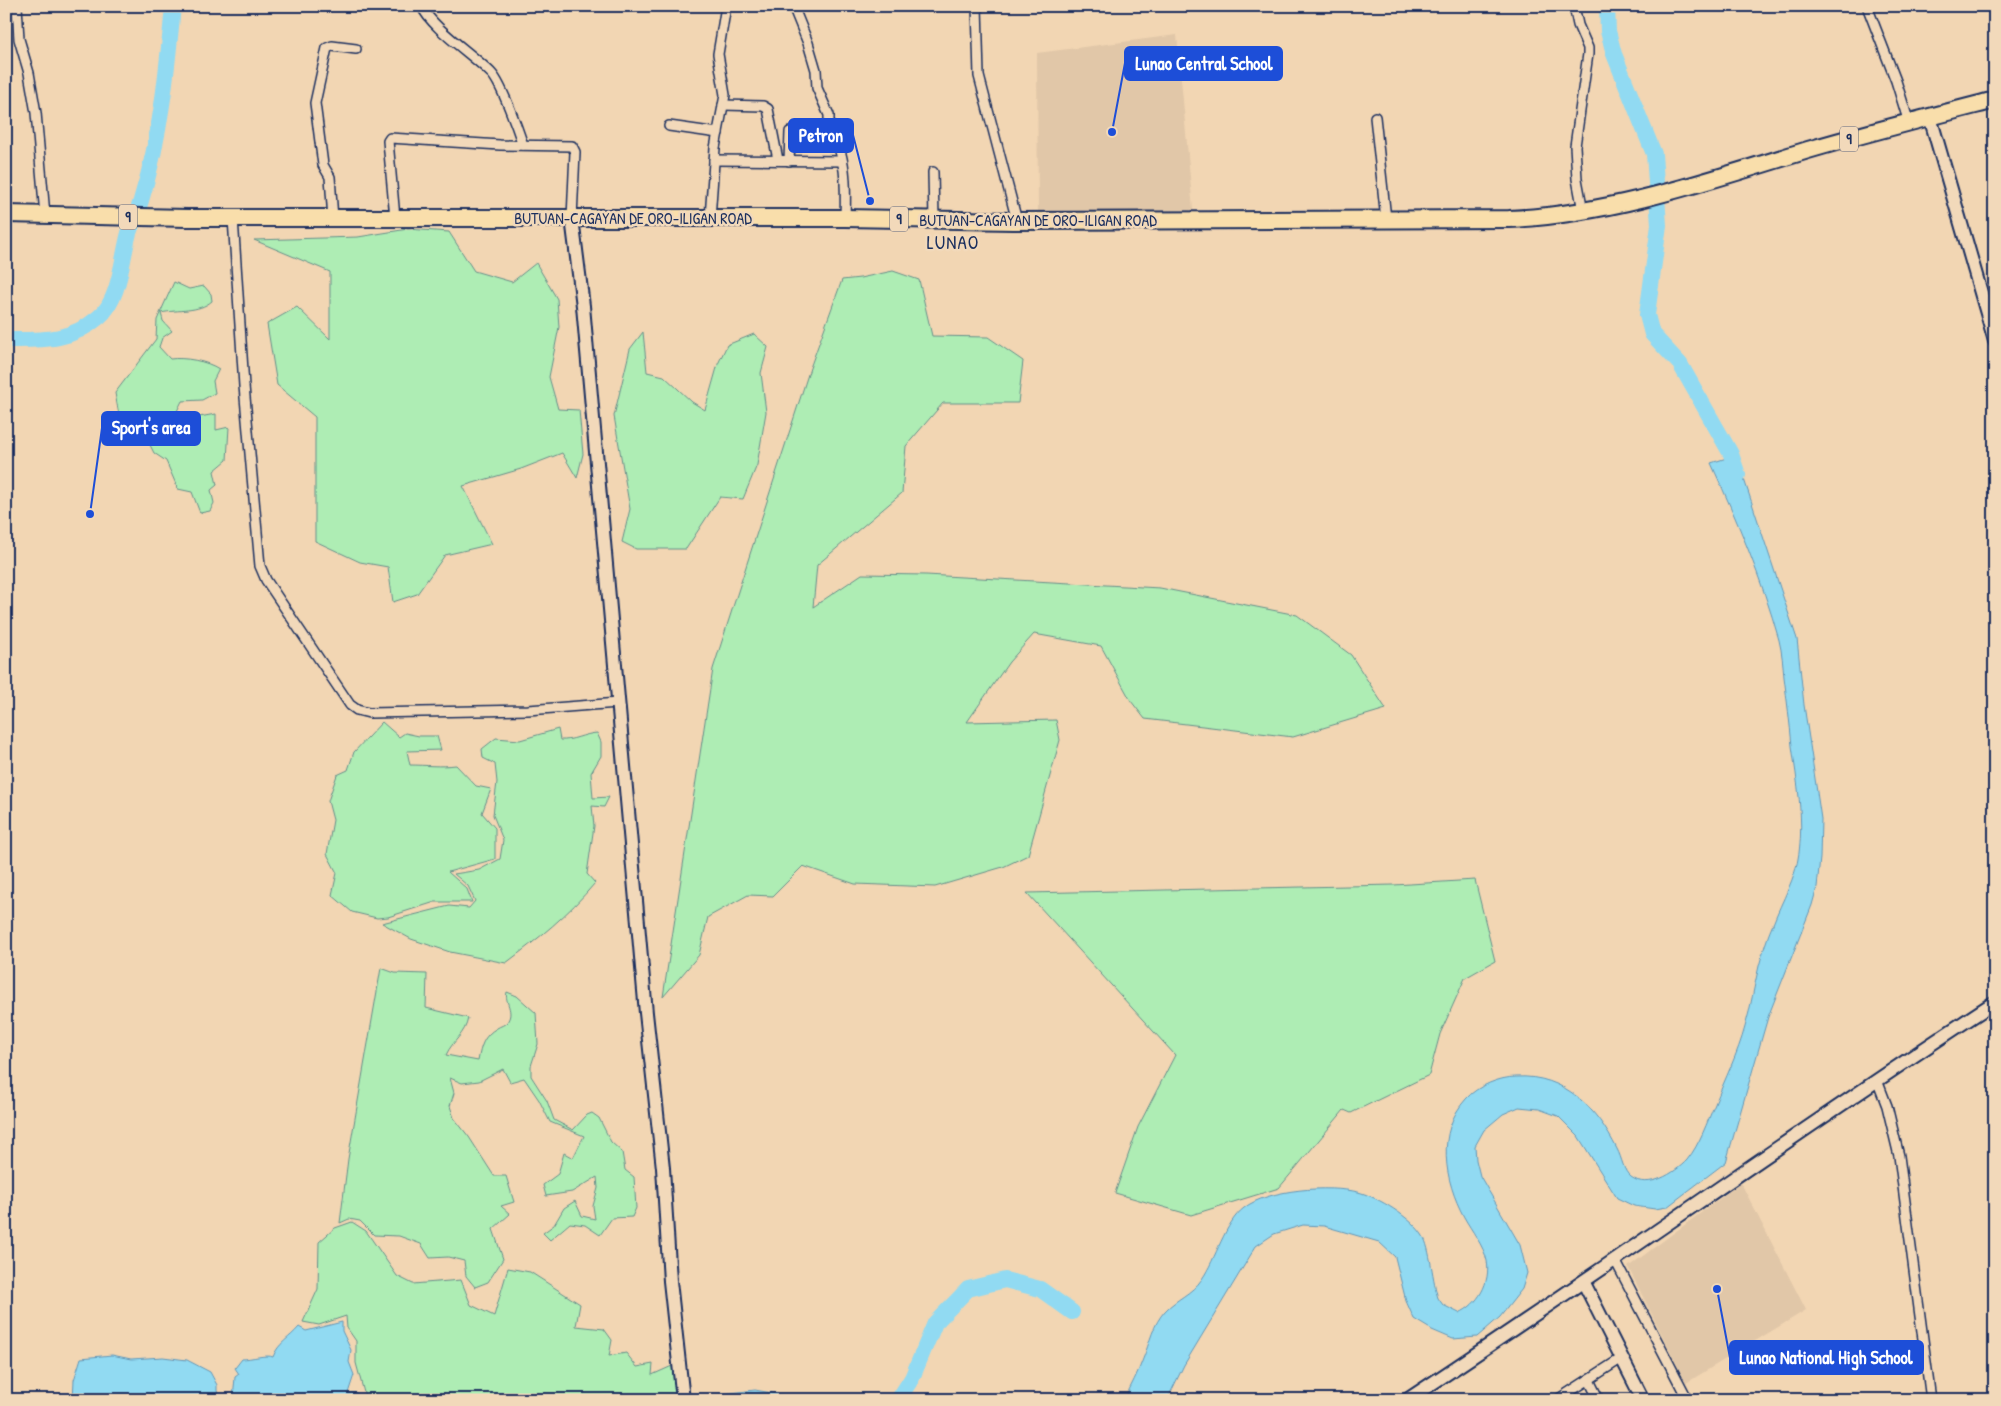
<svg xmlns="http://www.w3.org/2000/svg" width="2001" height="1406" font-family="'Patrick Hand',sans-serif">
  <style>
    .built { fill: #e1c7a8 }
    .green { fill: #aeedb4; stroke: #648e89 }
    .water { fill: #91daf2; stroke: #6296b7 }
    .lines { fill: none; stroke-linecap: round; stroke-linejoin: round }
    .river { stroke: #91daf2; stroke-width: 16 }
    .street-casing { stroke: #1b2f5e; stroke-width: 12 }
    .secondary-casing { stroke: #1b2f5e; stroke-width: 16 }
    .highway-casing { stroke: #1b2f5e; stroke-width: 20 }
    .street { stroke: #f2d9ba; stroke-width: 9 }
    .secondary { stroke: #f2d9ba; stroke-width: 12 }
    .highway { stroke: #f9deab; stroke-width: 16 }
    .labels { text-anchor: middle; stroke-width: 5; stroke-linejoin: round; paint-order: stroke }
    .shield { fill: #f2d9ba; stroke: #5c627a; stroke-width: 1 }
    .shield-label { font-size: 15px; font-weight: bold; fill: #1b2f5e }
    .street-label { font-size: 16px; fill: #1b2f5e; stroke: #f2d9ba }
    .quarter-label { font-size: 19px; letter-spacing: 1px; fill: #1b2f5e; stroke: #f2d9ba }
    .leader { fill: none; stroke: #1d4ed8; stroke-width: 2 }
    .callout-dot { fill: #1d4ed8; stroke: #f2d9ba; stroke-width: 2 }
    .callout { fill: #1d4ed8; stroke: #1d4ed8; stroke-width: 2 }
    .callout-label { font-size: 18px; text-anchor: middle; font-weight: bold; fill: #fff }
  </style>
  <rect width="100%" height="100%" fill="#f2d6b3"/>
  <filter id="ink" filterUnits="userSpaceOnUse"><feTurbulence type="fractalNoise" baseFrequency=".02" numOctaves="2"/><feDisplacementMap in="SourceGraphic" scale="10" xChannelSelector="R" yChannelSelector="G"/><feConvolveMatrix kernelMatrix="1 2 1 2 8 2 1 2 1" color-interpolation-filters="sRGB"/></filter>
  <g filter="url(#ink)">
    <g class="built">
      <polygon points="1177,35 1193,210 1038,215 1037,53"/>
      <polygon points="1741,1183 1806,1310 1686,1383 1628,1267"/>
    </g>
    <g class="green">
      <polygon points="408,229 449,232 474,271 512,282 536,263 557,299 559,327 549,377 558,409 579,410 583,454 577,478 562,453 521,469 463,486 492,544 445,555 417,594 393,602 388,567 360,562 315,541 315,417 277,385 267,324 297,307 330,339 330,272 254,240 358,237"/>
      <polygon points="893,271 919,280 932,336 988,337 1023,361 1018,403 943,403 906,446 902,493 817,565 813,607 862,574 926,575 1160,588 1297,615 1351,655 1386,709 1293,737 1145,719 1131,701 1101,646 1034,634 1009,662 967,722 1056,720 1060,740 1028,855 1003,867 935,887 855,884 803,866 773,896 748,895 708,917 699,955 663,997 713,669 810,368 842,280 860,278"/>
      <path d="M174,282L189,289L204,286L211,294L212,301C198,313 178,309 161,313L163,321L172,331L162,338L159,347L170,359C184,357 207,361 219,369L213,381L215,393L202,400L182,401L176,413L182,420L216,414V430L229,427L227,460L214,471L217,485L211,490L214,503L210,511L200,513L192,492L178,489L166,461L154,453L144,433L129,425L119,415L115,393L156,339L157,320Z"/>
      <polygon points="643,332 647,372 664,376 692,402 705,410 718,364 727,345 754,334 768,347 761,373 766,412 757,465 743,499 720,497 686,549 636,549 622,542 630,509 614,416 630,349"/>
      <path d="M382,722L399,737L405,733L419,736H437L441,750L407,751L410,765C426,765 440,767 456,765L476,786L491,789L482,813L495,828V859L448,872L467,889L472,902H435L388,917L377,918L352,912L332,895L337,873L327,854L333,820L328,801L337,775L348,770L354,752Z"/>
      <path d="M558,729L560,740C573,741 583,734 597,733L601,742V756L591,773L593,798L609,797L604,807L592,806L594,826L587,874L595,883C569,914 538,939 506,963L450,952L411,939L382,923L449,906L469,908L475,901L468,886L454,874L479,870L500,859L503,840L493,815L497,782L495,764L483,758L482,749L496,738L520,740Z"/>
      <polygon points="1475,880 1495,961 1465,978 1440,1034 1429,1075 1351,1113 1344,1110 1279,1188 1191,1215 1115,1193 1138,1127 1175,1055 1027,893 1394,885"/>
      <path d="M381,968L395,973L427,974L426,1008L468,1018C465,1035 453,1040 446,1055L478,1061C481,1046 483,1036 497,1028C500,1026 505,1025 507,1022C515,1011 504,1002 507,992L517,996L536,1013L538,1044L531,1066V1076L547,1101L554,1120L573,1130L587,1115L592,1113L599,1118L611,1142L622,1152L625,1170L634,1177L636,1208L632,1217L612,1218L600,1235L585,1225L570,1223L550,1240L543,1233L554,1225L564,1208L575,1201L582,1216L595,1219L593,1206L598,1188L597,1177L572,1192L546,1196L543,1185L558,1174L564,1153L573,1158L584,1136L550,1122L539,1100L524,1078L510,1082L503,1069L479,1081L462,1083L450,1078L454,1093L450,1106L454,1118L469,1137L494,1176H506L514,1202L501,1206L510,1214L493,1229L503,1259L488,1282L475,1287L466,1276L464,1261L448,1257L430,1258L421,1244L399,1236L374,1235L360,1221L349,1219L340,1223L348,1159Z"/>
      <polygon points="352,1222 366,1231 397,1276 413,1284 461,1280 471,1305 494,1316 508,1268 530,1272 580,1304 576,1326 604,1329 612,1340 609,1356 626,1353 637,1367 653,1364 652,1375 672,1366 676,1400 366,1400 356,1363 356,1341 347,1328 346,1316 319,1325 303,1322 318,1289 319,1242 335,1228"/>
    </g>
    <g class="water">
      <path d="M1736,455L1797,639L1804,705L1821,819L1820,858L1817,887L1812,905L1768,1017L1726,1162L1667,1207L1655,1209L1634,1206L1617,1198L1578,1136L1558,1116L1539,1109L1519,1107L1503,1114L1484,1130L1475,1146L1476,1160L1480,1176L1520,1245L1527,1273L1522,1289L1500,1317L1477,1337L1453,1339L1432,1330L1414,1319L1406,1301L1395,1257L1379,1242L1324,1226L1303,1225L1274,1234L1256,1246L1184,1365L1167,1400H1124C1131,1386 1138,1373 1143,1359C1150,1342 1153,1324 1165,1311C1176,1299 1192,1294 1202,1279C1216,1259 1225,1222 1244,1208C1268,1189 1329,1185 1358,1192C1378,1197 1412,1218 1423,1236C1430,1247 1433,1283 1438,1298L1443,1305L1459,1313C1478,1305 1491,1282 1487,1261C1484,1246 1471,1230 1464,1217C1444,1180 1436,1132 1466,1099C1477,1086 1500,1077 1516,1077C1565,1074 1597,1109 1617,1149C1622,1158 1623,1171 1631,1177C1648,1190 1675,1173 1687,1160C1700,1144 1707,1122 1715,1104C1725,1079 1738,1053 1745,1027C1751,1007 1754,986 1759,966C1763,952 1767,937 1773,924C1782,900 1796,878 1799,853C1804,817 1797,782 1792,746C1790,723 1787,700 1784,677C1783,665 1782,652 1779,640C1762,579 1737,520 1711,463Z"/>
      <path d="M342,1322V1331L351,1350L349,1362L354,1375L348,1393H357V1400H233L235,1377L239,1374L235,1368L242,1359C251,1359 267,1354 273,1357C278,1343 290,1338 299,1327L306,1331Z"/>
      <polygon points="112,1355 131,1359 163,1357 187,1360 210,1372 217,1385 217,1391 221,1400 73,1400 74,1380 81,1358"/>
      <polygon points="755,1390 810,1400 699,1400 723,1394"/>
    </g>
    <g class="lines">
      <g class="river">
        <polyline points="1607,6 1608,31 1614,54 1654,154 1659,225 1647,315 1652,334 1680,364 1731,454 1738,475"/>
        <path d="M6,340C42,340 70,342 99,317C120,300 122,257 129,233C133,221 139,209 142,197C161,136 167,70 173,6"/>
        <polyline points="898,1400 912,1378 935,1323 968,1289 1005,1280 1040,1289 1072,1312"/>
      </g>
      <g class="street-casing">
        <g id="street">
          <polyline points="17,6 19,39 29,73 36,113 45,215"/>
          <path d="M422,6C430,27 475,56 492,74C502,85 518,130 523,145"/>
          <polyline points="793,6 808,43 816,70 817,88 829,115 829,128"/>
          <polyline points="977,6 979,76 1017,221"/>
          <polyline points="1574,6 1578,25 1588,48 1588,54 1575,146 1577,179 1583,211"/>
          <polyline points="1867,6 1896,81 1909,123"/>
          <polyline points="723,105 763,106 768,109 778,160"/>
          <polyline points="1375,117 1386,219"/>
          <polyline points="669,126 718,133"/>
          <polyline points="714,160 841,161"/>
          <path d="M789,161L790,132L829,128C847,152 846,189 845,218"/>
          <polyline points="933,172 934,220"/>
          <polyline points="233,218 244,386 260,566 266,580 350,705 357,710 369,713 528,710 618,703"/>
          <polyline points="395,218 388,141 390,138 500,145 572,146 575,152 572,218"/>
          <polyline points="710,218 715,148 725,95 718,54 726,6"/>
          <polyline points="333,219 330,177 323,165 315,103 327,48 332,46 356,49"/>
          <polyline points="1877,1080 1887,1106 1899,1156 1931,1400"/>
          <polyline points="1615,1260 1688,1400"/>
          <polyline points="1589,1380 1599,1400"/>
          <polyline points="1557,1400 1622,1358"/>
        </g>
      </g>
      <g class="secondary-casing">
        <g id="secondary">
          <polyline points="1930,117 1995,341"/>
          <polyline points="572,218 583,306 646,1013 663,1168 670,1281 683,1400"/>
          <polyline points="1584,1283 1643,1400"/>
          <path d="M1407,1400C1605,1270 1797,1131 1995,1002"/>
        </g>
      </g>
      <g class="highway-casing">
        <path id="highway" d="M6,214L187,218H845L1013,221L1509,219C1613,214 1710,180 1808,150C1870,132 1933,116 1995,100"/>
      </g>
      <use href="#street" class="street"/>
      <use href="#secondary" class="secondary"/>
      <use href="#highway" class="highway"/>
    </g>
  </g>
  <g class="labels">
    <g class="shield">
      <rect x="1840" y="126.5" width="18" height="25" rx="4"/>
      <rect x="119" y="204.5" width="18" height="25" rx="4"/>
      <rect x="890" y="206.5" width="18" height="25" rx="4"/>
    </g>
    <g class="shield-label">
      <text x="1849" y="144">9</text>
      <text x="128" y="222">9</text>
      <text x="899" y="224">9</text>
    </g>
    <g class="street-label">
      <text x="633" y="224">BUTUAN-CAGAYAN DE ORO-ILIGAN ROAD</text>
      <text x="1038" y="226">BUTUAN-CAGAYAN DE ORO-ILIGAN ROAD</text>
    </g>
    <g class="quarter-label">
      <text x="953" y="249">LUNAO</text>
    </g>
  </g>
  <path class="leader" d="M1112 132L1125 63M870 201L853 135M90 514L102 428M1717 1289L1730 1358"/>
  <g class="callout-dot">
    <circle cx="1112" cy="132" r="5"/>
    <circle cx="870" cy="201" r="5"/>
    <circle cx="90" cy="514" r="5"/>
    <circle cx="1717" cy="1289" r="5"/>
  </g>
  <g class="callout">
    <rect x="1125" y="47" width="157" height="33" rx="5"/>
    <rect x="789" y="119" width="64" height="33" rx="5"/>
    <rect x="102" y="412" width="98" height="33" rx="5"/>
    <rect x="1730" y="1341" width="193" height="33" rx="5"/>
  </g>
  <g class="callout-label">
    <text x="1204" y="70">Lunao Central School</text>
    <text x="821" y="142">Petron</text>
    <text x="151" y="434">Sport's area</text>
    <text x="1826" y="1364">Lunao National High School</text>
  </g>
  <rect width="2001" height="1406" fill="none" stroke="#f2d9ba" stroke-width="25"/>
  <rect x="12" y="12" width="1976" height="1381" fill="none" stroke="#1b2f5e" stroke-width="2" filter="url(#ink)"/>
</svg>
